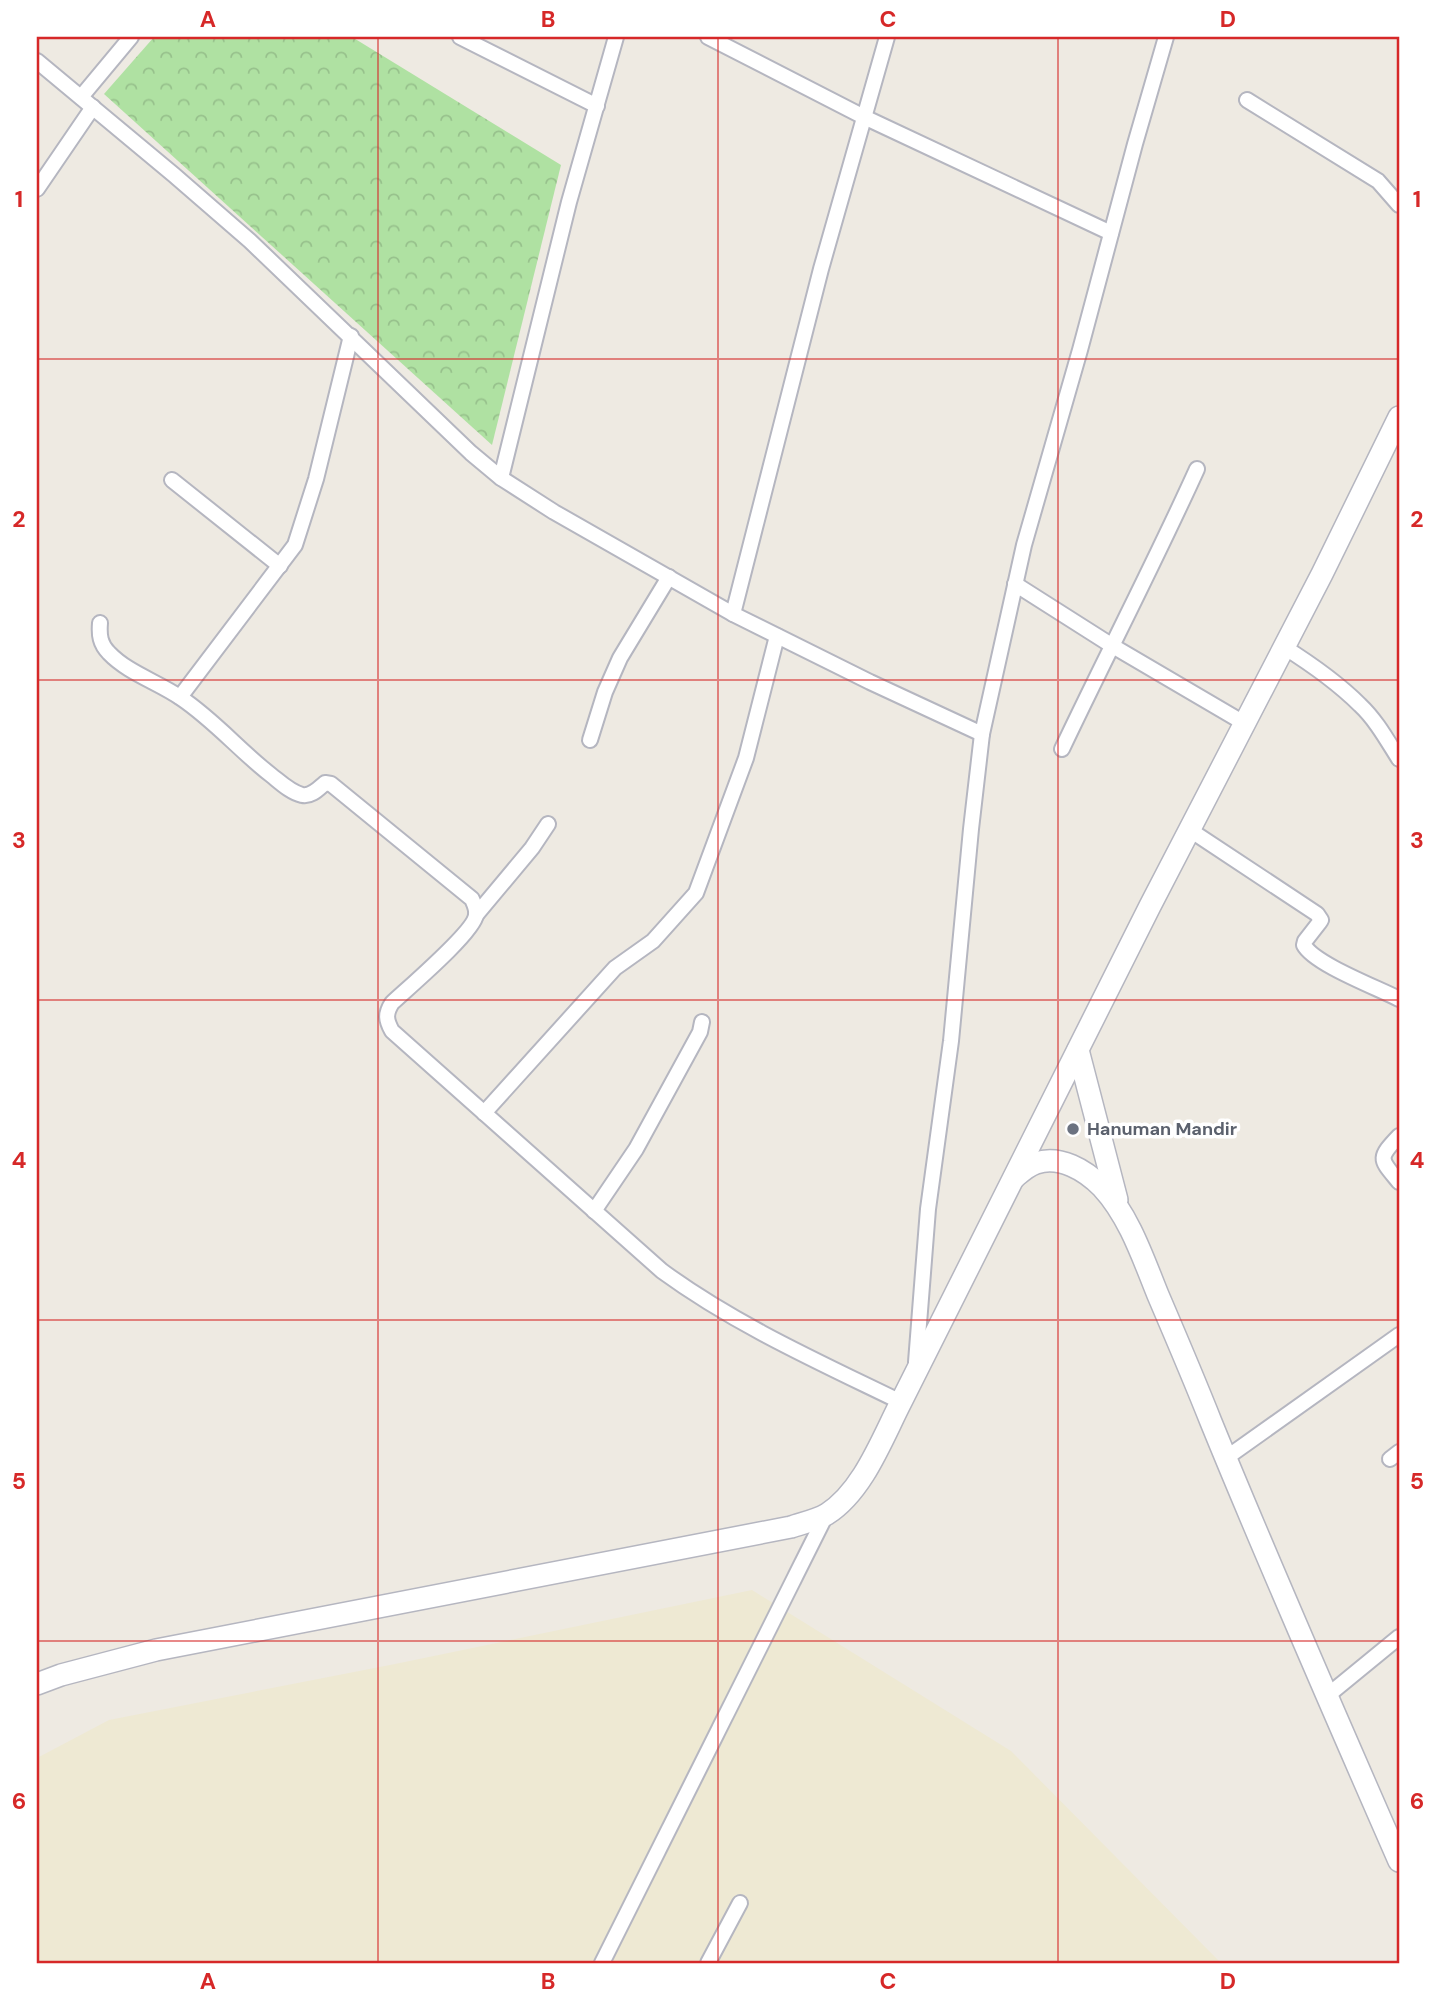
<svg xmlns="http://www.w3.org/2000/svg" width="1436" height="2000" font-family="'DM Sans',sans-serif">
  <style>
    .education { fill: #eee9d3 }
    .forest { fill: url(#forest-crowns) }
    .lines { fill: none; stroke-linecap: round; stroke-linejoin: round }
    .street-casing { stroke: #b5b6c0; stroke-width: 18 }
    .secondary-casing { stroke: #b5b6c0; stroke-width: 24 }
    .street { stroke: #fff; stroke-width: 14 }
    .secondary { stroke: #fff; stroke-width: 21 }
    .grid { fill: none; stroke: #d62828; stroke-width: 2; stroke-opacity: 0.55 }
    .worship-dot { fill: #6b7280; stroke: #fff; stroke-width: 2.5 }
    .labels { text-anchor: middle; stroke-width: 7; stroke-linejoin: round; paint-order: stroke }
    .worship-label { font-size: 18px; font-weight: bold; fill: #5b616d; stroke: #fff; text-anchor: start }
    .neatline { fill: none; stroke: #d62828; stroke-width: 2.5 }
    .grid-label { font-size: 23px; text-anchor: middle; font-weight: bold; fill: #d62828 }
  </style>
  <defs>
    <pattern id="forest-crowns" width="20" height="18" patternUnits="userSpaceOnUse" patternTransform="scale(1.75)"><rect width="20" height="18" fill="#afe1a2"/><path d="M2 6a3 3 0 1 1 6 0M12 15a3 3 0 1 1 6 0" fill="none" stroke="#97c18c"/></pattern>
  </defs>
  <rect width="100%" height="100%" fill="#eeeae2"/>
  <polygon class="education" points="752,1590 1011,1751 1221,1963 37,1963 37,1758 109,1720 395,1664"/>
  <polygon class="forest" points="154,37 352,37 561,165 492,445 104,94"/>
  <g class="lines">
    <g class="street-casing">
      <g id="street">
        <polyline points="460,37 597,106"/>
        <polyline points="708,37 864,117 1111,233"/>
        <polyline points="37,61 174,175 250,241 471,453 501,478 554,512 733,614 870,682 982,734"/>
        <polyline points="81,97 131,37"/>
        <polyline points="1247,100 1378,181 1399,205"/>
        <polyline points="37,189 93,107"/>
        <polyline points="501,478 569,202 616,37"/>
        <polyline points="172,480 280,566"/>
        <polyline points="1015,584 1111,645 1244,723"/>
        <polyline points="733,614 821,269 887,37"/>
        <path d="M100,623C99,635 100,644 109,653C128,673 158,682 181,698C214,720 240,751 271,775C280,782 290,792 302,795C311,797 318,789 325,783L331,784L472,899C474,904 477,909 476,915C474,932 408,988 392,1003C385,1014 386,1020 392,1031L662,1271C736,1325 819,1362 901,1402"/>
        <path d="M1284,647C1311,664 1337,682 1360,705C1376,720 1387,740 1399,759"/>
        <polyline points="180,697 295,545 316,479 351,336"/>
        <polyline points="590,740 605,692 620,658 669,577"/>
        <path d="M1062,749C1106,656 1154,564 1197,469"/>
        <path d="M1190,830L1317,914L1321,920L1319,923L1305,941L1304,945C1314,964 1378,988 1399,999"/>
        <polyline points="476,915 532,848 548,824"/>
        <polyline points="484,1113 615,968 653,941 696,893 746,758 777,636"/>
        <path d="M1399,1136C1377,1159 1380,1159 1399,1182"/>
        <polyline points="594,1211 636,1149 700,1032 702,1022"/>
        <polyline points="916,1362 928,1209 951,1041 971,829 982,734 1024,545 1080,350 1135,144 1166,37"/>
        <polyline points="1226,1458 1399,1335"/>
        <polyline points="1390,1459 1399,1452"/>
        <polyline points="1327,1696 1399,1637"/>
        <polyline points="602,1963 826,1515"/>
        <polyline points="708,1963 740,1903"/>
      </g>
    </g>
    <g class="secondary-casing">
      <g id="secondary">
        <polyline points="1078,1050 1117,1200"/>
        <path d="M1014,1178C1021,1172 1027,1166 1036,1163C1060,1155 1085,1170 1102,1187C1129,1216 1143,1258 1158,1295C1176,1337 1194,1379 1211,1422C1271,1569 1335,1715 1399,1861"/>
        <path d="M37,1684L61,1675L156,1650L791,1527C803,1523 817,1520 827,1514C863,1491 882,1439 901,1402L1150,906L1322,574L1399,417"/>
      </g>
    </g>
    <use href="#street" class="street"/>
    <use href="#secondary" class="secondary"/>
  </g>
  <path class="grid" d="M378,37V1963M718,37V1963M1058,37V1963M37,359H1399M37,680H1399M37,1000H1399M37,1320H1399M37,1641H1399"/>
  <circle class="worship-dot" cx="1073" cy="1129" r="7"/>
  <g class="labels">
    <g class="worship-label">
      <text x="1087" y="1135">Hanuman Mandir</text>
    </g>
  </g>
  <rect width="1436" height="2000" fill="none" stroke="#ffffff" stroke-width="77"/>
  <rect x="38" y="38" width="1360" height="1924" class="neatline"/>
  <g class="grid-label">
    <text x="208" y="27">A</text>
    <text x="548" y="27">B</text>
    <text x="888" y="27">C</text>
    <text x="1228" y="27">D</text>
    <text x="19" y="207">1</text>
    <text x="1417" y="207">1</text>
    <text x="19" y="527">2</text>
    <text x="1417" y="527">2</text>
    <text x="19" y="848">3</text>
    <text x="1417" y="848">3</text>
    <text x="19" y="1168">4</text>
    <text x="1417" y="1168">4</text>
    <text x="19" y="1489">5</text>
    <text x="1417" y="1489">5</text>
    <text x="19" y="1809">6</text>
    <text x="1417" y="1809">6</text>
    <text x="208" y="1989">A</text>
    <text x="548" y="1989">B</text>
    <text x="888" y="1989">C</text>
    <text x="1228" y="1989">D</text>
  </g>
</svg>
